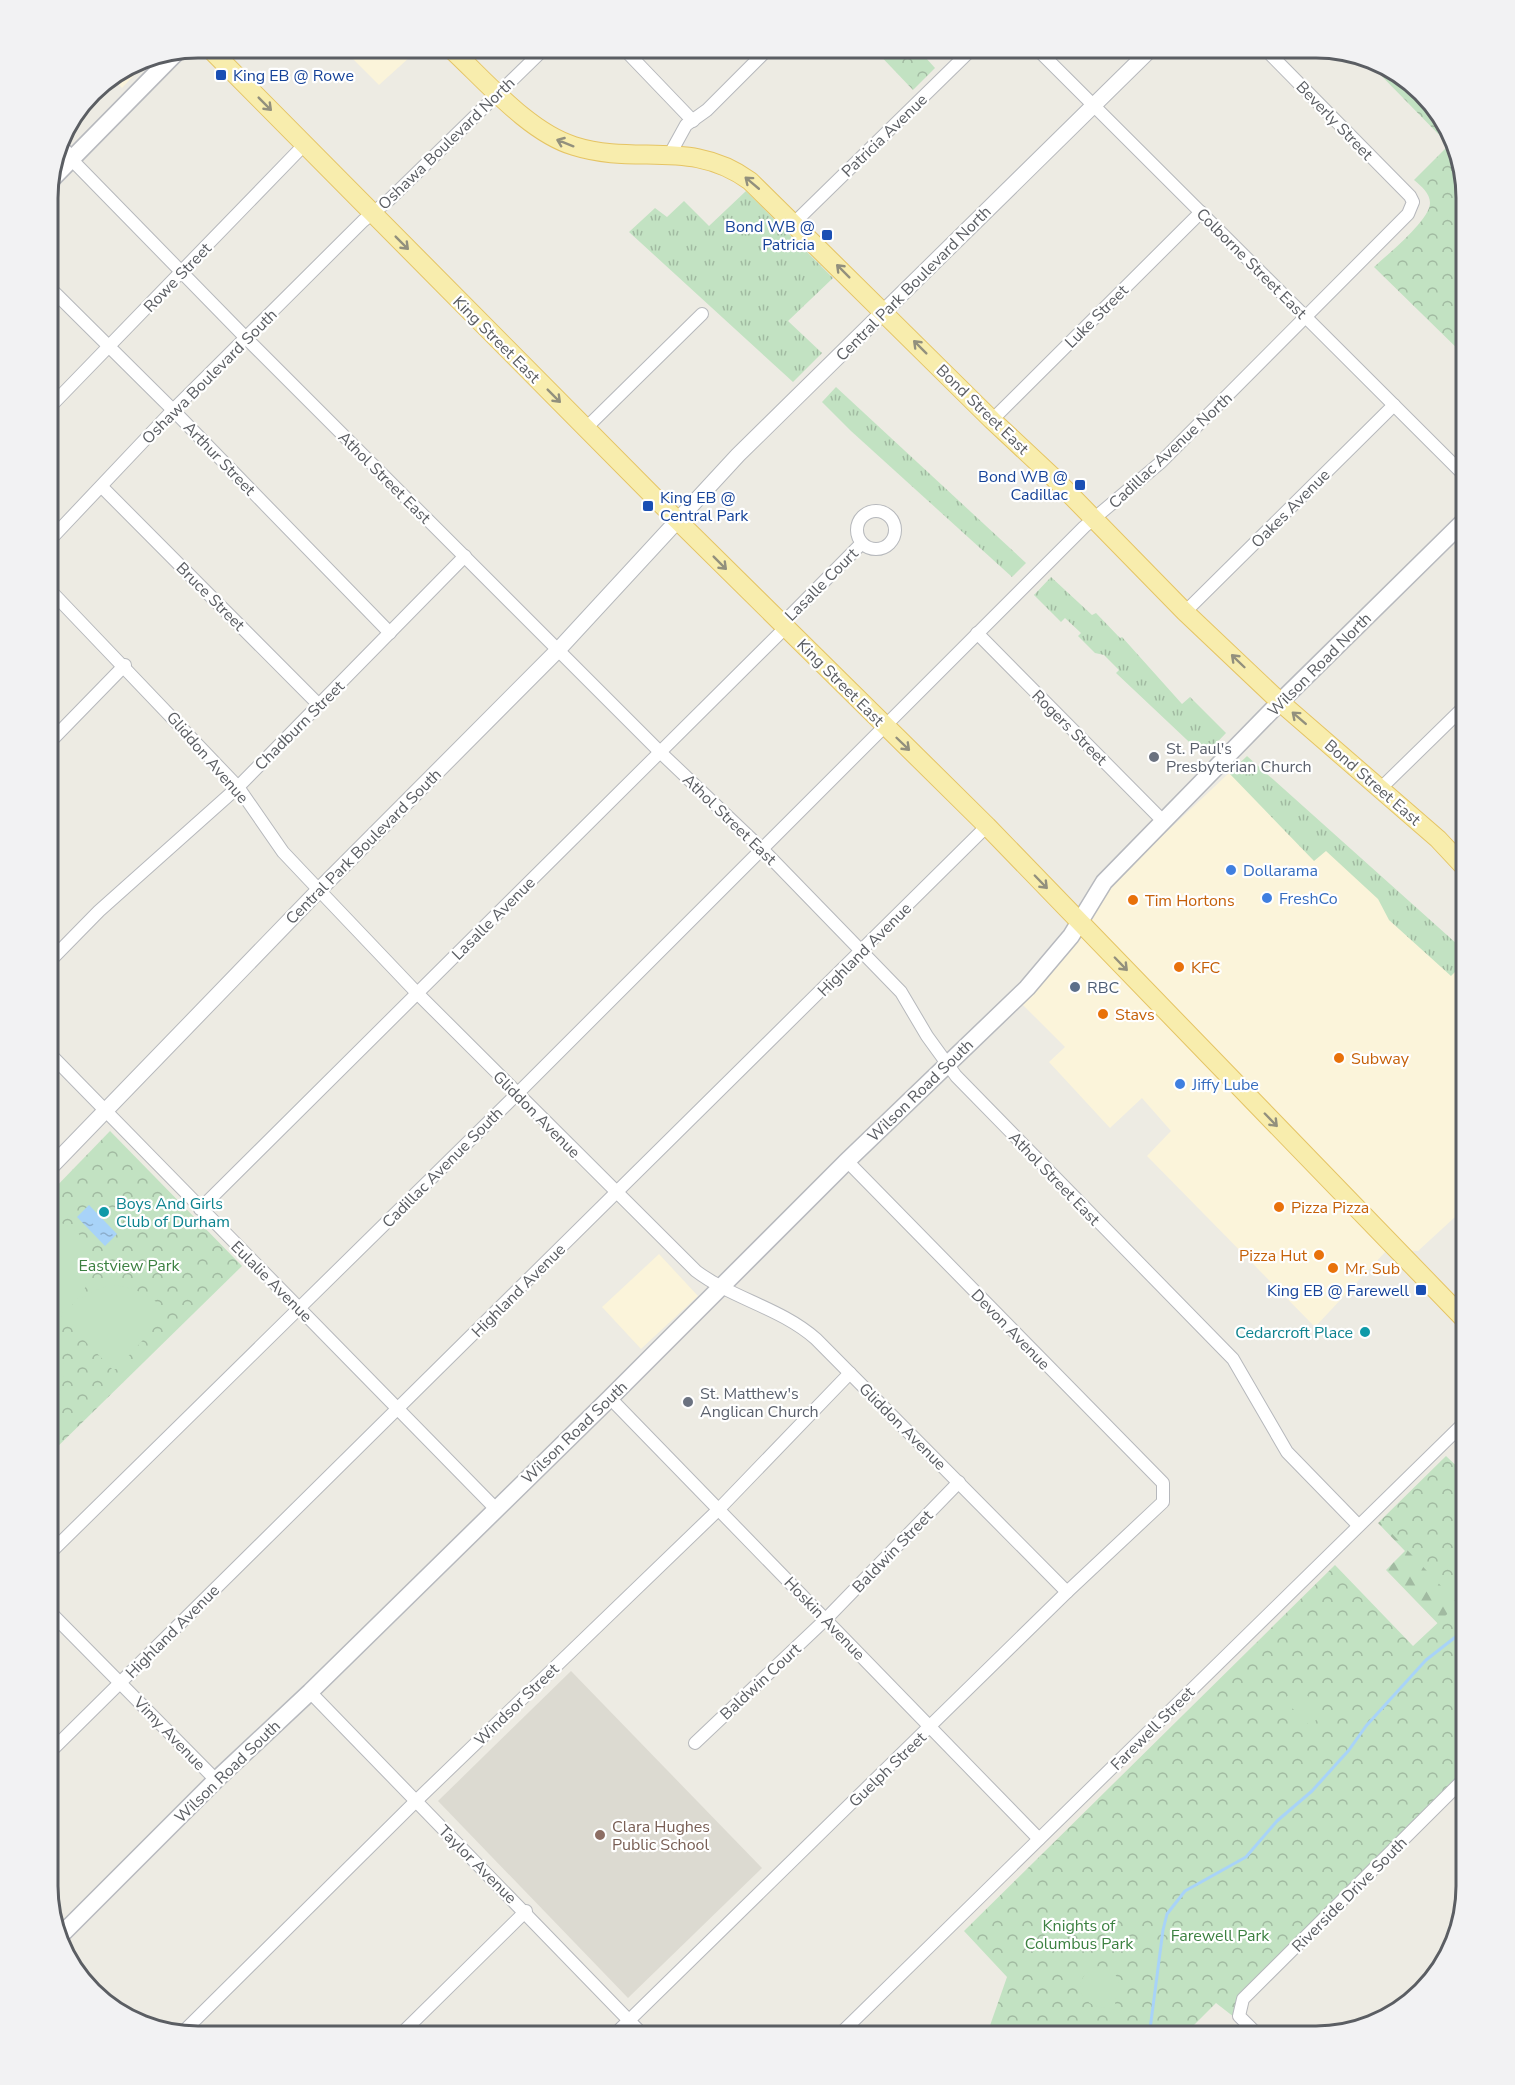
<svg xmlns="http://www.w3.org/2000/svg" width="1515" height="2085" font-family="'Nunito Sans',sans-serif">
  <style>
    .commercial { fill: #fbf4da }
    .education { fill: #dcdad1 }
    .grass { fill: url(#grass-tufts) }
    .forest { fill: url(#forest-firs) }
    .park { fill: url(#park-crowns) }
    .pitch { fill: #c2e2c2 }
    .water { fill: url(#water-ripples) }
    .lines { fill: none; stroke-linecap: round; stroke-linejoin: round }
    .stream { stroke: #a8d3f8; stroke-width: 3 }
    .minor-casing { stroke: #b6b8bc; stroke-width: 14 }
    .tertiary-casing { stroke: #b6b8bc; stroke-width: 17 }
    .secondary-casing { stroke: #b7b9be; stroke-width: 19 }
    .primary-casing { stroke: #e5c464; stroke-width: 20 }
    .minor { stroke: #fff; stroke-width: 12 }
    .tertiary { stroke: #fff; stroke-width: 15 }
    .secondary { stroke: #fff; stroke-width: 16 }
    .primary { stroke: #f8edad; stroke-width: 18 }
    .oneway { stroke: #92907d }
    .transit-dot { fill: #1a4fb4; stroke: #fff; stroke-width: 2 }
    .worship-dot { fill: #6b7280; stroke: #fff; stroke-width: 2 }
    .shop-dot { fill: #3f7fe0; stroke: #fff; stroke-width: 2 }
    .food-dot { fill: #e8710a; stroke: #fff; stroke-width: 2 }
    .service-dot { fill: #5c6f8a; stroke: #fff; stroke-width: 2 }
    .culture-dot { fill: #0f9aa8; stroke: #fff; stroke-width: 2 }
    .education-dot { fill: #8d6e63; stroke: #fff; stroke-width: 2 }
    .labels { text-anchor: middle; stroke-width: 4.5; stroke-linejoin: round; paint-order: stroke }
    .transit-label { font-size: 16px; fill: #164399; stroke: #fff; text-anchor: end }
    .street-label { font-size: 16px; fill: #5b5e63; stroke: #fff }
    .worship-label { font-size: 16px; fill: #5b616d; stroke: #fff; text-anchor: start }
    .shop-label { font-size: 16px; fill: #366cbe; stroke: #fff; text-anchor: start }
    .food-label { font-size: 16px; fill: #c56008; stroke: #fff; text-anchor: start }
    .service-label { font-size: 16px; fill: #4e5e75; stroke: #fff; text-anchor: start }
    .culture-label { font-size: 16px; fill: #0d838f; stroke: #fff; text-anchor: start }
    .park-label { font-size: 16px; fill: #3c8141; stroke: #fff }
    .education-label { font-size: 16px; fill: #785e54; stroke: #fff; text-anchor: start }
    .rim { fill: none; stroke: #5b5e63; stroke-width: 3 }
  </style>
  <defs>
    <pattern id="grass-tufts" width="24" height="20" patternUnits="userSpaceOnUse" patternTransform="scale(1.5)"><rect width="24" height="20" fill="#c2e2c2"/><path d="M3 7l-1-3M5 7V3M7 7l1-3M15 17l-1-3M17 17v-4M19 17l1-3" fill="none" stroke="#a1baa1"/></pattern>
    <pattern id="forest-firs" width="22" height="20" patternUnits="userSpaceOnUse" patternTransform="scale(1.5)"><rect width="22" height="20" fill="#c2e2c2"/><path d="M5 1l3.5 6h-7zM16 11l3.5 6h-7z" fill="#a1baa1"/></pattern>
    <pattern id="park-crowns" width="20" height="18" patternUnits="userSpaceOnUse" patternTransform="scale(1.5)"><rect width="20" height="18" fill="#c2e2c2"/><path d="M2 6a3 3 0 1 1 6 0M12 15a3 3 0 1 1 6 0" fill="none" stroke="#a1baa1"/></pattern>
    <pattern id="water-ripples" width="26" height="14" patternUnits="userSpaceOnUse" patternTransform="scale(1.5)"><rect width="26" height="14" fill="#a8d3f8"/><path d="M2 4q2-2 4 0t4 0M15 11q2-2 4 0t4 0" fill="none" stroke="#8caecc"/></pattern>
  </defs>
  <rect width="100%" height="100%" fill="#edebe3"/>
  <g class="commercial">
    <polygon points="342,48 420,48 379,85"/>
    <polygon points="151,57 122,88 112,78 141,59"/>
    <polygon points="1247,756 1467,958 1467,1206 1418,1251 1388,1249 1315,1327 1147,1156 1171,1131 1142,1098 1110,1128 1049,1062 1065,1047 1022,1004 1105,890"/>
    <polygon points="659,1254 698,1296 641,1349 602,1307"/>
  </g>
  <polygon class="education" points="571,1671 762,1868 628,1998 438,1801"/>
  <g class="grass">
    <polygon points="746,191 833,278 788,321 822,353 793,382 629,232 655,208 667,217 684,201 709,226"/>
    <polygon points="836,387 1026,563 1012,577 851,431 822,402"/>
    <polygon points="1051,577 1092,615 1096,613 1120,638 1122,637 1182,704 1190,697 1226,733 1204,756 1116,673 1119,670 1104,655 1095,653 1078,636 1081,633 1065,618 1061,622 1034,595"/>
    <polygon points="1247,756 1467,953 1467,960 1451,976 1389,920 1378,899 1326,851 1314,861 1229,773"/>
  </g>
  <polygon class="forest" points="1461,1463 1467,1465 1467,1614 1445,1631 1386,1570 1405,1551 1378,1523 1436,1476"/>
  <g class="park">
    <polygon points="873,48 917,48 935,68 913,90"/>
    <path d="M1366,60L1392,68L1447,123L1467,198V358L1374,267C1387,255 1430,220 1430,203C1430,193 1421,186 1414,180L1449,145Z"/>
    <polygon points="110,1131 242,1266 48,1456 48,1195"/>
    <polygon points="1446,1456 1467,1476 1467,1767 1241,1993 1234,2017 1216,2003 1182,2037 986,2037 1007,1977 964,1931 1335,1565 1413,1646 1458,1604 1380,1521"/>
  </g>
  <g class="pitch">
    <polygon points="1467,288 1467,315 1457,318 1450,292"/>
    <path d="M48,1218C58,1221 70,1226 78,1233C92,1249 93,1280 80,1296C76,1302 69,1308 63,1313L48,1303Z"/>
    <path d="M113,1285C137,1288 151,1296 168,1312L117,1369H112L61,1316C77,1301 91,1289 113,1285Z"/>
    <path d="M48,1333C69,1354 65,1378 57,1403L48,1402Z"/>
    <polygon points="1297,1686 1324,1712 1310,1726 1284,1700"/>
    <path d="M1100,1966L1112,1970L1119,1980L1114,2010C1106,2008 1094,2007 1087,2001C1073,1988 1083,1969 1100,1966Z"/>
  </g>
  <polygon class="water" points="89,1205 117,1234 105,1246 77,1217"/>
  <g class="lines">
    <polyline class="stream" points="1149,2037 1163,1930 1167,1914 1185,1891 1246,1857 1277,1821 1312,1791 1349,1750 1366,1726 1426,1660 1467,1628"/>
    <g class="minor-casing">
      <g id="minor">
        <polyline points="623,48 693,121"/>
        <polyline points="1036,48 1467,478"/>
        <polyline points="670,154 686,125 707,110 769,48"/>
        <polyline points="72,160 246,338 660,752 763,850 901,992 927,1036 956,1076 1233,1359 1287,1452 1358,1525"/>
        <polyline points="794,223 973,48"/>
        <polyline points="48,286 173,410 390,633"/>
        <polyline points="48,409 305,144"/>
        <polyline points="992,420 1201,212"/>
        <polyline points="586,428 702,314"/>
        <polyline points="102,487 319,705"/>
        <circle cx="876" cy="530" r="19"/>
        <polyline points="48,542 173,410 363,221 390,199 545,48"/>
        <path d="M48,588L238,787L283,852L319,890L417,993L696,1271C733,1299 781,1308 816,1339L1067,1592"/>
        <polyline points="1185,612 1394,405"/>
        <polyline points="782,624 861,544"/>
        <polyline points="977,633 1163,821"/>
        <polyline points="48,744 125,665"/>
        <polyline points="1381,788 1467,704"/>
        <polyline points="48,963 99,911 238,787 465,556"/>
        <polyline points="48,1052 496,1509"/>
        <polyline points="200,1209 785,628"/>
        <polyline points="610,1398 1039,1839"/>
        <polyline points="48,1555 517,1094 1084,527 1160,463 1408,214 1413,202 1410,196 1264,48"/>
        <polyline points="48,1610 216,1780"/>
        <polyline points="310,1692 645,2037"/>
        <polyline points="695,1743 826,1619 959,1482"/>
        <polyline points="48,1754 987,826"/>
        <polyline points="181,2034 416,1801 718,1510 850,1373"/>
        <polyline points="398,2037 526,1911"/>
        <polyline points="612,2037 1067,1592 1163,1502 1163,1483 847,1161"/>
        <polyline points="837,2037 1467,1420"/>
        <polyline points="1260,2037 1239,2016 1243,1999 1467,1776"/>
      </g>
    </g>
    <g class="tertiary-casing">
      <polyline id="tertiary" points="48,1170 319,890 559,649 738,455 1152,48"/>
    </g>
    <g class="secondary-casing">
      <g id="secondary">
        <polyline points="59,147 72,160"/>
        <polyline points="50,181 176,53"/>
        <polyline points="61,1935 216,1780 310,1692 610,1398 847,1161 1027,988 1071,936 1104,882 1280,702 1467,518"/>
      </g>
    </g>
    <g class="primary-casing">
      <g id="primary">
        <polyline points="209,48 670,513 987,826 1467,1322"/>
        <path d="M450,48C485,80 528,132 574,146C637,166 691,138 750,181L992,420L1053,477L1185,612L1280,702L1438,839L1467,870"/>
      </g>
    </g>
    <use href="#minor" class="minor"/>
    <use href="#tertiary" class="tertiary"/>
    <use href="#secondary" class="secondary"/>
    <use href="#primary" class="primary"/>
  </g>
  <defs><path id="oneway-shaft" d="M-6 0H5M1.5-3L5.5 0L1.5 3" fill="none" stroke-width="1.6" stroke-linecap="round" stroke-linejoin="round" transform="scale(1.5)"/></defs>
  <g class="oneway">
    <use href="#oneway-shaft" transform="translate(265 104) rotate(45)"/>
    <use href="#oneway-shaft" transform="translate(565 143) rotate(-158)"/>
    <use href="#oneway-shaft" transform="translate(752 183) rotate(-140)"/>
    <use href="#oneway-shaft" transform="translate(402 243) rotate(45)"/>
    <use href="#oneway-shaft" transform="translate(843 271) rotate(-135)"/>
    <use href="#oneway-shaft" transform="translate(920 347) rotate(-135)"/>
    <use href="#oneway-shaft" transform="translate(554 396) rotate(45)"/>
    <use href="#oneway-shaft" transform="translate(720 563) rotate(45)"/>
    <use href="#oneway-shaft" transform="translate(1238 661) rotate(-136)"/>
    <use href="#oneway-shaft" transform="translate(1299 718) rotate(-139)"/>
    <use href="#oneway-shaft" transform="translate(903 744) rotate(44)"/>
    <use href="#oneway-shaft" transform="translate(1041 882) rotate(46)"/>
    <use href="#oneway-shaft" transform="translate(1121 964) rotate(46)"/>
    <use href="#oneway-shaft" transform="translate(1271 1120) rotate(46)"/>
  </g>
  <g class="transit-dot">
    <rect x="215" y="69" width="12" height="12" rx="3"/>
    <rect x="821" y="229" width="12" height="12" rx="3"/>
    <rect x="1074" y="479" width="12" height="12" rx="3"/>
    <rect x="642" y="500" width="12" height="12" rx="3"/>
    <rect x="1415" y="1284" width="12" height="12" rx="3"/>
  </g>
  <g class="worship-dot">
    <circle cx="1154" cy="757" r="6"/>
    <circle cx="688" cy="1402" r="6"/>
  </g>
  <g class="shop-dot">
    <circle cx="1231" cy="870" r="6"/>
    <circle cx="1267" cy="898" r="6"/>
    <circle cx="1180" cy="1084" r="6"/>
  </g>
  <g class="food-dot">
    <circle cx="1133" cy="900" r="6"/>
    <circle cx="1179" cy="967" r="6"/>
    <circle cx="1103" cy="1014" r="6"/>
    <circle cx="1339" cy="1058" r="6"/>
    <circle cx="1279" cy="1207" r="6"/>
    <circle cx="1319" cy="1255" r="6"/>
    <circle cx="1333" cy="1268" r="6"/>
  </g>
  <circle class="service-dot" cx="1075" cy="987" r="6"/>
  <g class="culture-dot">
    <circle cx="104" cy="1212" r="6"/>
    <circle cx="1365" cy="1332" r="6"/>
  </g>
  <circle class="education-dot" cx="600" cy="1835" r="6"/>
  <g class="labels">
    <g class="transit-label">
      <text x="233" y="81" text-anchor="start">King EB @ Rowe</text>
      <text x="815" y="232">Bond WB @<tspan x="815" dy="18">Patricia</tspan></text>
      <text x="1068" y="482">Bond WB @<tspan x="1068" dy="18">Cadillac</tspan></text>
      <text x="660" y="503" text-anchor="start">King EB @<tspan x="660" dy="18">Central Park</tspan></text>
      <text x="1409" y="1296">King EB @ Farewell</text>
    </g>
    <g class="street-label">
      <text transform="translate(1335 120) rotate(46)" y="6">Beverly Street</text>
      <text transform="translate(884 135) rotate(-44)" y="6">Patricia Avenue</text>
      <text transform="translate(446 143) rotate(-44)" y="6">Oshawa Boulevard North</text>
      <text transform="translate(1252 263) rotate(45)" y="6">Colborne Street East</text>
      <text transform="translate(177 277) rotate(-46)" y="6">Rowe Street</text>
      <text transform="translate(913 283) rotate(-45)" y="6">Central Park Boulevard North</text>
      <text transform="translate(1096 316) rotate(-45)" y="6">Luke Street</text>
      <text transform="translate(497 339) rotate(45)" y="6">King Street East</text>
      <text transform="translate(209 376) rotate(-45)" y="6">Oshawa Boulevard South</text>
      <text transform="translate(983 409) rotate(44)" y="6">Bond Street East</text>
      <text transform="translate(1170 450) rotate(-43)" y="6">Cadillac Avenue North</text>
      <text transform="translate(220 458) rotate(46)" y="6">Arthur Street</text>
      <text transform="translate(385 477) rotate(45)" y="6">Athol Street East</text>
      <text transform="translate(1290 508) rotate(-45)" y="6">Oakes Avenue</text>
      <text transform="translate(821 584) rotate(-45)" y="6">Lasalle Court</text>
      <text transform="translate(211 596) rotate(45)" y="6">Bruce Street</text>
      <text transform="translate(1319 664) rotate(-45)" y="6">Wilson Road North</text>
      <text transform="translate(841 682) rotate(45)" y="6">King Street East</text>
      <text transform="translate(299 725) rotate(-45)" y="6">Chadburn Street</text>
      <text transform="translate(1070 727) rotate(45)" y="6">Rogers Street</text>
      <text transform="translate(208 757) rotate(49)" y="6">Gliddon Avenue</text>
      <text transform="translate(1373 782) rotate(41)" y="6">Bond Street East</text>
      <text transform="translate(730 819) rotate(44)" y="6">Athol Street East</text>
      <text transform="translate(363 846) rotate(-45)" y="6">Central Park Boulevard South</text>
      <text transform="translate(493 918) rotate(-45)" y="6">Lasalle Avenue</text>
      <text transform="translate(864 949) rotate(-45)" y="6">Highland Avenue</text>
      <text transform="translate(920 1090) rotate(-44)" y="6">Wilson Road South</text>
      <text transform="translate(537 1114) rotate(45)" y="6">Gliddon Avenue</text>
      <text transform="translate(442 1167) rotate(-45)" y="6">Cadillac Avenue South</text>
      <text transform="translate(1055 1178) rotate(46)" y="6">Athol Street East</text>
      <text transform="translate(272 1281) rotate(45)" y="6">Eulalie Avenue</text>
      <text transform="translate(518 1290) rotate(-45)" y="6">Highland Avenue</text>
      <text transform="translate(1011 1329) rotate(46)" y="6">Devon Avenue</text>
      <text transform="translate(903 1426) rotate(45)" y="6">Gliddon Avenue</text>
      <text transform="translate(574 1432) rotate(-44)" y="6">Wilson Road South</text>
      <text transform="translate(892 1551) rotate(-46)" y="6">Baldwin Street</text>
      <text transform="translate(825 1618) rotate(46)" y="6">Hoskin Avenue</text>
      <text transform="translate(172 1631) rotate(-45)" y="6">Highland Avenue</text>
      <text transform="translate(760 1681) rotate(-43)" y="6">Baldwin Court</text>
      <text transform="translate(516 1704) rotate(-44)" y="6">Windsor Street</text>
      <text transform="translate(1152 1728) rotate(-45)" y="6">Farewell Street</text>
      <text transform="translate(170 1733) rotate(46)" y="6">Vimy Avenue</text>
      <text transform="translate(887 1769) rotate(-44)" y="6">Guelph Street</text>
      <text transform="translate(227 1771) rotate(-44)" y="6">Wilson Road South</text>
      <text transform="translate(478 1864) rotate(45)" y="6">Taylor Avenue</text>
      <text transform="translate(1349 1894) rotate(-45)" y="6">Riverside Drive South</text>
    </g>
    <g class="worship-label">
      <text x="1166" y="754">St. Paul's<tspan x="1166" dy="18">Presbyterian Church</tspan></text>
      <text x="700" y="1399">St. Matthew's<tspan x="700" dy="18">Anglican Church</tspan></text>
    </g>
    <g class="shop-label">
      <text x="1243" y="876">Dollarama</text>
      <text x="1279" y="904">FreshCo</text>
      <text x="1192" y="1090">Jiffy Lube</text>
    </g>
    <g class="food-label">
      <text x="1145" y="906">Tim Hortons</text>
      <text x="1191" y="973">KFC</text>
      <text x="1115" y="1020">Stavs</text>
      <text x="1351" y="1064">Subway</text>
      <text x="1291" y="1213">Pizza Pizza</text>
      <text x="1307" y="1261" text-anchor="end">Pizza Hut</text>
      <text x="1345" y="1274">Mr. Sub</text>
    </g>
    <g class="service-label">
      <text x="1087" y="993">RBC</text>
    </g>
    <g class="culture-label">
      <text x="116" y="1209">Boys And Girls<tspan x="116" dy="18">Club of Durham</tspan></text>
      <text x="1353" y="1338" text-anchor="end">Cedarcroft Place</text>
    </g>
    <g class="park-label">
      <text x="129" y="1271">Eastview Park</text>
      <text x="1079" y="1931">Knights of<tspan x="1079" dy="18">Columbus Park</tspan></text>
      <text x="1220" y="1941">Farewell Park</text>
    </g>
    <g class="education-label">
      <text x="612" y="1832">Clara Hughes<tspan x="612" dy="18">Public School</tspan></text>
    </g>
  </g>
  <path d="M0 0H1515V2085H0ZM198 58H1316A140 140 0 0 1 1456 198V1886A140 140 0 0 1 1316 2026H198A140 140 0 0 1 58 1886V198A140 140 0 0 1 198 58Z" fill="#f2f2f3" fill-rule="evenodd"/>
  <path class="rim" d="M198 58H1316A140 140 0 0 1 1456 198V1886A140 140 0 0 1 1316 2026H198A140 140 0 0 1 58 1886V198A140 140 0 0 1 198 58Z"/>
</svg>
